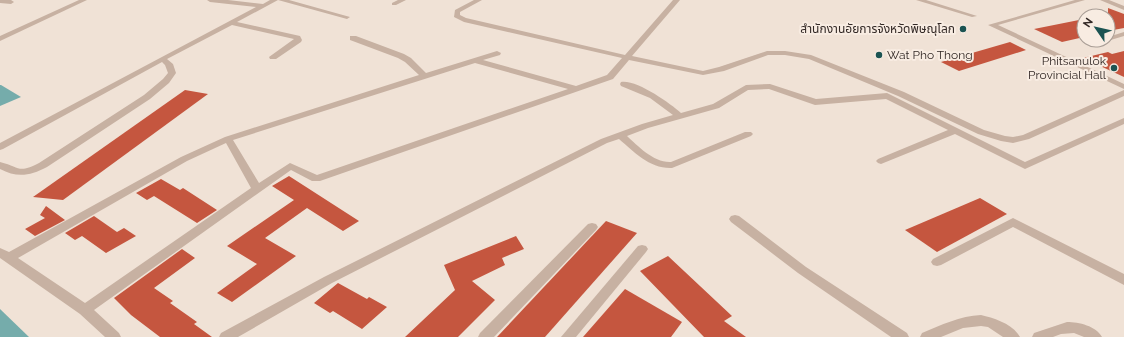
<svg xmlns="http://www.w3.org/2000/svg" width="1124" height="337" font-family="Raleway,'Noto Sans Thai',sans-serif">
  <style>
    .water { fill: #75acab }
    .building { fill: #c5563f }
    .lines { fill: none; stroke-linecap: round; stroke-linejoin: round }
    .minor { fill: #c7b1a2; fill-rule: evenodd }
    .poi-dot { fill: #1b5352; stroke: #f8ece2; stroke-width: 1.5 }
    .labels { text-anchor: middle; stroke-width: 4; stroke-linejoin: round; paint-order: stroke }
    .far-poi-label { font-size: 12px; fill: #322825; stroke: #f8ece2; text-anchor: end }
  </style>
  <rect width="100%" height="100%" fill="#f0e2d6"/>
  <g class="water">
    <polygon points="0,85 1,85 21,97 0,106"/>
    <polygon points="0,309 29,337 0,337"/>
  </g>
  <g class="building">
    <polygon points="1108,8 1124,14 1124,28 1108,31"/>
    <polygon points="1084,19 1084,37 1062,42 1034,29"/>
    <polygon points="1010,42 1026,50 959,71 941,62"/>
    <polygon points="1124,51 1124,77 1083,58 1108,52 1112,54"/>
    <polygon points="185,90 208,94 63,200 33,197"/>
    <polygon points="289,176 359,221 343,231 307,208 265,238 296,256 232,302 217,293 257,264 227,246 294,200 272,186"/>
    <polygon points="161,179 180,190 183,188 217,210 197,223 154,196 147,200 136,193"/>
    <polygon points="980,198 1007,214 937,252 905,230"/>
    <polygon points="46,206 65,220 35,236 25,229 45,218 40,215"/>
    <polygon points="94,216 117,232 124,228 136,236 106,253 82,236 75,240 65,233"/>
    <polygon points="606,221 637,233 545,337 497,337"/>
    <polygon points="516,236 524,249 502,258 505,265 472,281 495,300 458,337 405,337 455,290 444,265"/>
    <polygon points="182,249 195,258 154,288 173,301 170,303 197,322 194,324 212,337 160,337 131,315 114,298"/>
    <polygon points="668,256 732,316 724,321 746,337 704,337 640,271"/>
    <polygon points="338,283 367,299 369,297 387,307 362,329 333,311 330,313 314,303"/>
    <polygon points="625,289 682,322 671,337 583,337"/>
  </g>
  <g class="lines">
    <g class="minor">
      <polygon points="0,0 11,0 14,2 11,4 0,3"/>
      <polygon points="79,0 87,0 0,41 0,36"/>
      <path d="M207,0H228L263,4L270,0H289L350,17L347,19L278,0L237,22L300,36L302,40L301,42L276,59H270L269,57L294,39L232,25L167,59L173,64L176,73L169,83L150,99L47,167C30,176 17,178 0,169V162C20,167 18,174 39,163L144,95L163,79L168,73L165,65L162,62L3,149L0,150V143L256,7L210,2Z"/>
      <polygon points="398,0 406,0 396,5 392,5 392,3"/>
      <path d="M474,0H482L460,12V15L466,18L625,55L673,0H680L632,56L703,71L719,67L767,51H785L811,55L904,92L984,130L1005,136L1013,137L1023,135L1124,90V96L1029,139L1013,143L1001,141L978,134L898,96L809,59L785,55H768L724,71L703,75L629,60L613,79L320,181H312L291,170L94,310L119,333L121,337H105L80,314L0,258V248L9,252L181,157L225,137L419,75L405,62L398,58L350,40V36H356L404,54L411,58L426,73L497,51L501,53L500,55L483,60L576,86L607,75L622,58L464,22L454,17L455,10ZM475,63L568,89L317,175L290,163L259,183L233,140ZM226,143L251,188L85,303L18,258L187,161Z"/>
      <polygon points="916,0 926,0 977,16 972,17"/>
      <polygon points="1075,0 1085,0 998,25 1124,84 1124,89 988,25"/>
      <polygon points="1100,0 1109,0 1124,6 1124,10"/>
      <polygon points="1124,32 1124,36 1094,45 1090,43 1096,40 1108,40 1108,37"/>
      <path d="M621,82C636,79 670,103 681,113L713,104L746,85L770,84L816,99L887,93L1025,162L1124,118V124L1025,169L955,134L881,164L878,163L876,161L878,159L948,130L886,99L815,105L769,89L748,90L719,108L648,128L627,136C638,146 654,163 671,162L745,132H751L753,134L751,136L672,168C650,169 634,152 619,139L607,143L332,283L238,337H219L221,333L324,277L601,139L642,124L673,115L650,98L621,86L620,84Z"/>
      <polygon points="735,215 739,216 806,267 907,333 909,337 891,337 798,273 731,222 729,219 731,216"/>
      <polygon points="1013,218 1124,274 1124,285 1013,227 941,265 937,266 933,265 931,262 933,259"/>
      <polygon points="592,223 596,224 598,227 596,230 494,337 478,337 480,333 588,224"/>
      <polygon points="642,245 646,246 648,249 646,252 576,337 561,337 638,246"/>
      <path d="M981,315C994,318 1013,324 1020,337H1003L988,327L981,326L963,328L941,337H920L922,333C941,325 960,316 981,315Z"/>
      <path d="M1067,322C1079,322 1096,326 1102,337H1084L1074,333L1061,334L1053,337H1032L1034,333Z"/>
    </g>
  </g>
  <g class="poi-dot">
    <circle cx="963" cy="29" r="4"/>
    <circle cx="879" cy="55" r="4"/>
    <circle cx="1114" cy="68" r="4"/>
  </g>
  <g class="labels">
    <g class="far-poi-label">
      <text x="955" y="33">สำนักงานอัยการจังหวัดพิษณุโลก</text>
      <text x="887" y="59" text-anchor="start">Wat Pho Thong</text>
      <text x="1106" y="65">Phitsanulok<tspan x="1106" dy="14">Provincial Hall</tspan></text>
    </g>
  </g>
  <g transform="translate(1096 28) rotate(304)"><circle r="19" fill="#f8ece2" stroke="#a99e96"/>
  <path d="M0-3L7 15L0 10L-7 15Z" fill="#1b5352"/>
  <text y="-6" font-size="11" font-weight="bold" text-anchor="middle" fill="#322825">N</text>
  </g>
</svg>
